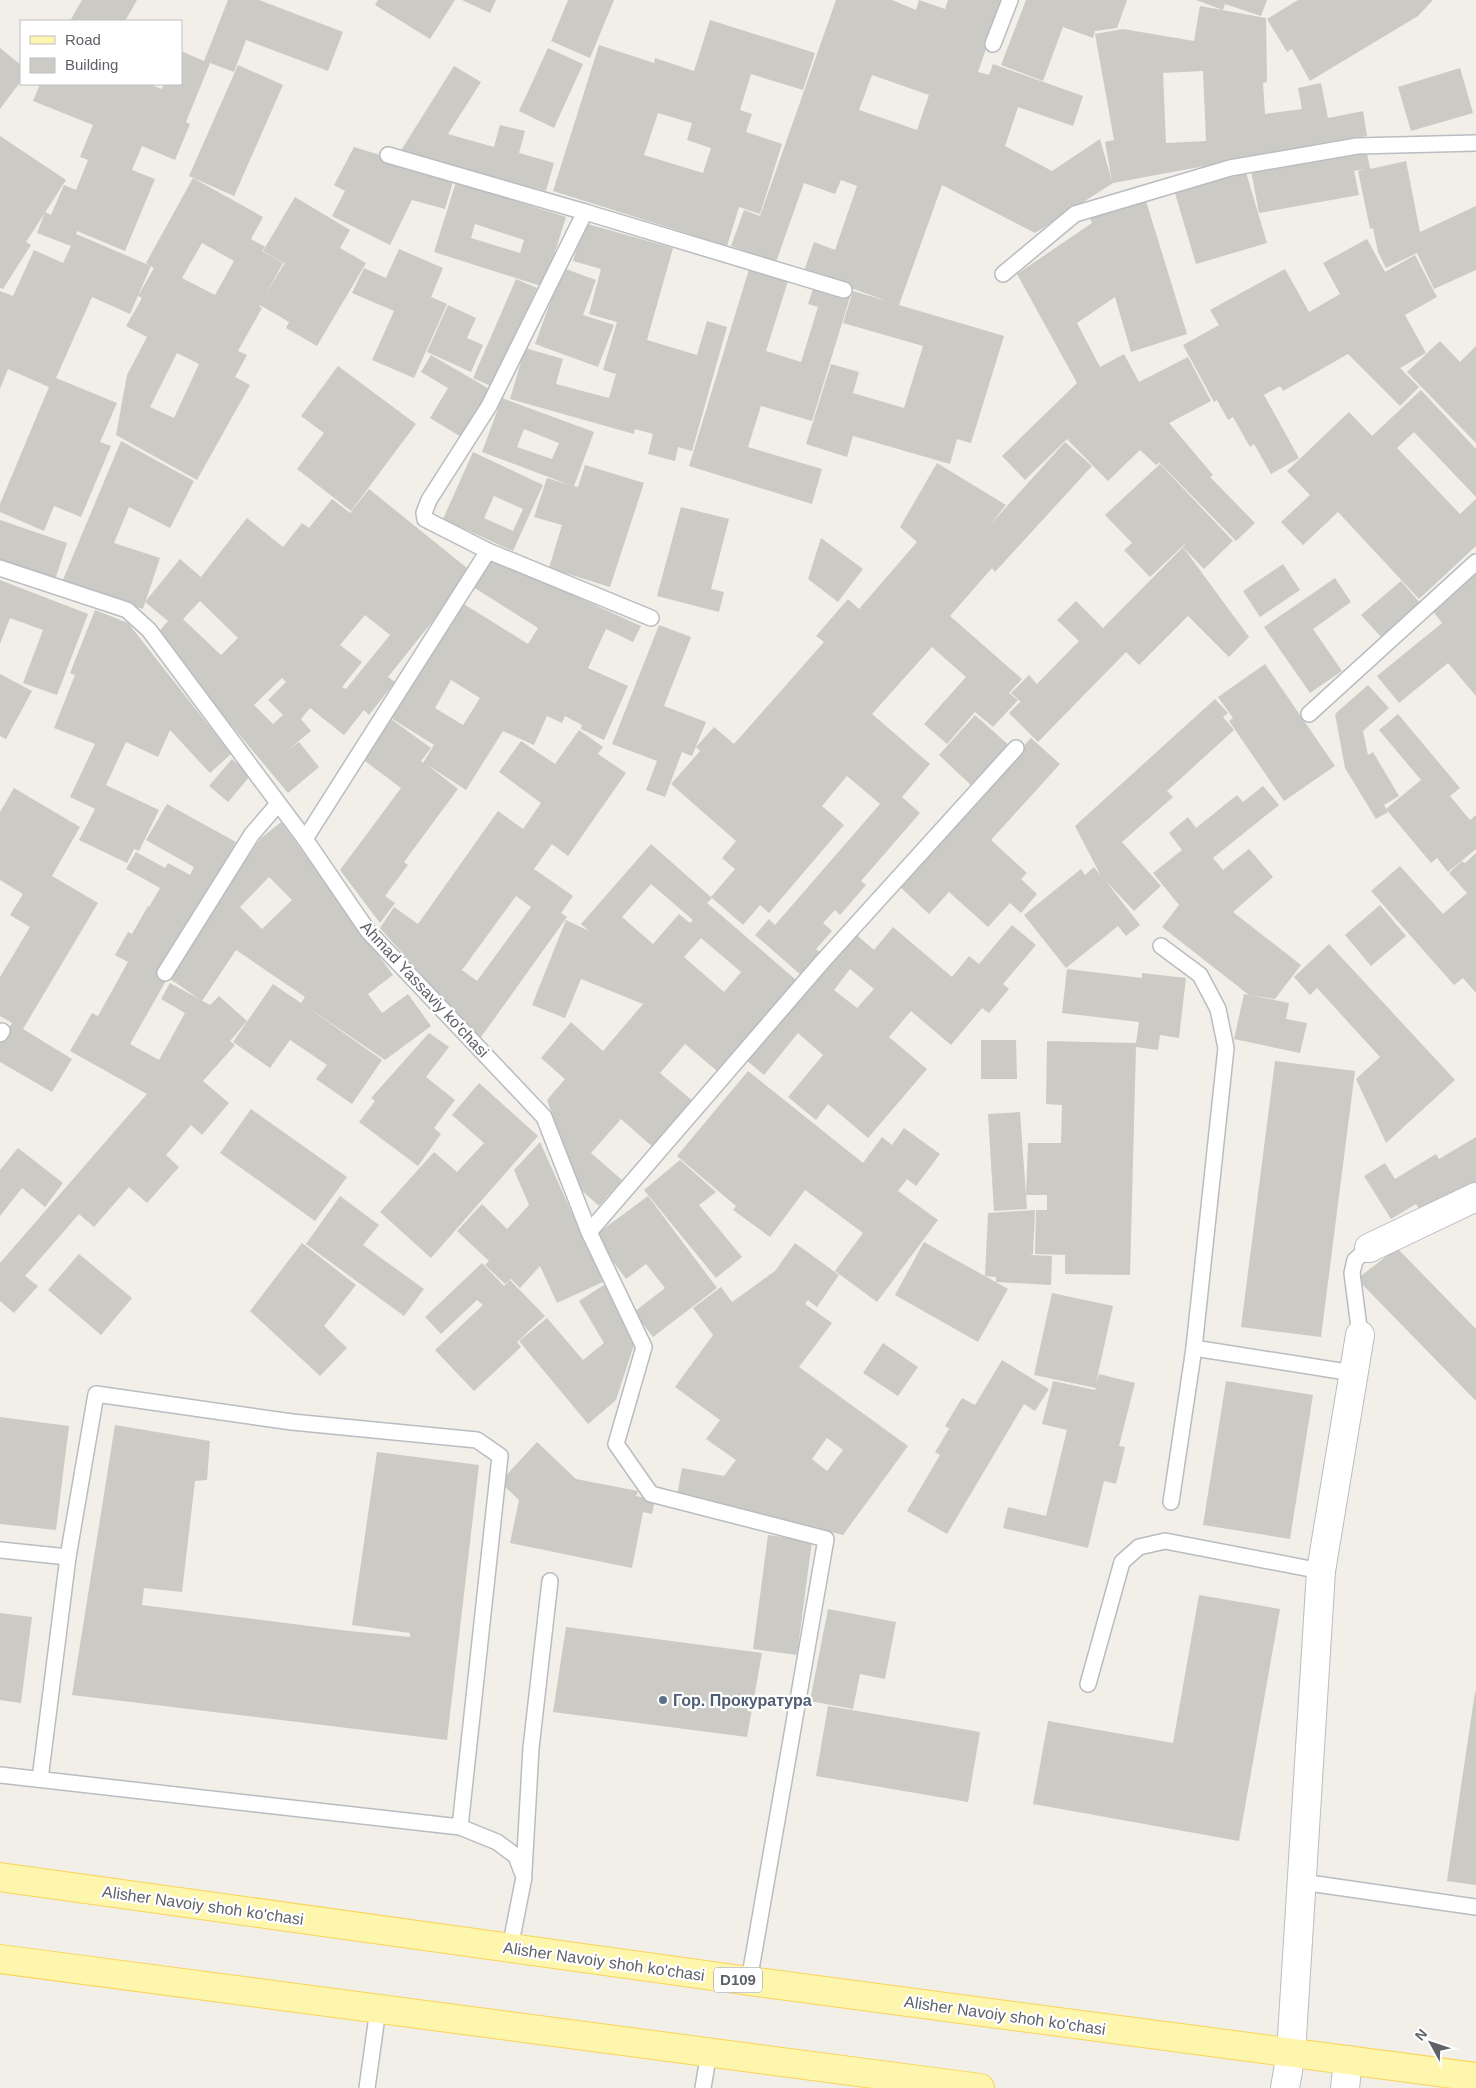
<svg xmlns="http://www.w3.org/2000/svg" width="1476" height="2088" font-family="Arial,sans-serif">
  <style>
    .building { fill: #cccac4; fill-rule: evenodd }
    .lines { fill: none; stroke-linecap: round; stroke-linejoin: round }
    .service-casing { stroke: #b9bcc1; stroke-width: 18 }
    .minor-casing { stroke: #b9bcc1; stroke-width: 30 }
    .secondary-casing { stroke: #babdc3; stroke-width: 30 }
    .primary-casing { stroke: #f9d457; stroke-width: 30 }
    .service { stroke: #fff; stroke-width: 15 }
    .minor { stroke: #fff; stroke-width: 28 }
    .secondary { stroke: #fff; stroke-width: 28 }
    .primary { stroke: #fff6ae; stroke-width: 28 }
    .service-dot { fill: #5c6f8a; stroke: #fff; stroke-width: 2 }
    .labels { text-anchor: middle; stroke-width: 4.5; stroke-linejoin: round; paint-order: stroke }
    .shield { fill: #fff; stroke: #8e9195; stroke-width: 1 }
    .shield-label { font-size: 15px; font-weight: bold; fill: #5e6268 }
    .street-label { font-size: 16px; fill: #5e6268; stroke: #fff }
    .service-label { font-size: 16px; font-weight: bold; fill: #4e5e75; stroke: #fff; text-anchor: start }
  </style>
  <rect width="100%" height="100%" fill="#f1efe7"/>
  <g class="building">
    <polygon points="82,0 137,0 125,21 70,21"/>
    <polygon points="228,0 259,0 343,32 328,71 246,40 234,72 210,63 186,122 190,124 175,160 142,146 132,170 155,179 125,251 77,231 76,234 151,266 130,314 92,297 56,378 117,403 100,442 111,446 81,517 54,506 44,531 0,512 0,504 49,387 8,369 0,389 0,291 13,296 34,250 63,263 71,246 37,233 45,212 51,215 64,185 76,190 88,160 80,157 93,125 33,101 40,84 149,84 162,89 164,84 181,84 181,51 204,61"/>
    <polygon points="378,0 455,0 430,39 375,5"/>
    <polygon points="462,0 496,0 490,13"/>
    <polygon points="568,0 614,0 590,58 551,41"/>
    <path d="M836,0H892L916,10L919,0L945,9L948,0H1003L978,72L989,75L993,64L1083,96L1073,126L1018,107L1005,146L1052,171L1100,139L1112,181L1105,142L1114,140L1095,34L1123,29L1194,41L1200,6L1266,18L1267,82L1263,83L1265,114L1302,109L1298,88L1321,83L1328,118L1363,111L1367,136L1113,183L1035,233L942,185L899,305L1004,336L971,443L957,439L950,464L853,436L847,457L806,444L831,364L859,372L853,393L904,408L923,346L843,323L853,291L887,301L804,271L814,242L835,250L857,186L841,180L835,194L804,183L776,262L731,246L744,210L760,216ZM1203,71L1206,141L1166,143L1163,73ZM872,75L929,95L917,130L859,110Z"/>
    <polygon points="1026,0 1127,0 1117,28 1095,31 1093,38 1063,27 1043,81 1001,65"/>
    <polygon points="1196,0 1267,0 1261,16 1225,4 1223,10"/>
    <polygon points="1298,0 1433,0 1418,16 1310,81 1292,49 1287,52 1267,19"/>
    <path d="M710,20L815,53L803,90L751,74L740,110L752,114L746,132L782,144L760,214L739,207L727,246L553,191L599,45L654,63L655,58L694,71ZM658,113L692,123L687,140L711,148L703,173L644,155Z"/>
    <polygon points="0,48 21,65 21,81 0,109"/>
    <polygon points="548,48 583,64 554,128 519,111"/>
    <polygon points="238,65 283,85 234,196 189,176"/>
    <polygon points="454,66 481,82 448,134 494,147 500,125 525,131 519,153 554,163 546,191 400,152"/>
    <polygon points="1460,68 1473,113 1411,131 1398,87"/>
    <polygon points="0,136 66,180 26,242 31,245 3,289 0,288"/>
    <polygon points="354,147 454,178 445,209 412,200 390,245 332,216 345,191 334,185"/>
    <polygon points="1366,148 1370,169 1406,161 1420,232 1476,206 1476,270 1434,289 1417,253 1386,268 1378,252 1373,228 1370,229 1358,171 1366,169 1354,171 1359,195 1259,213 1251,171"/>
    <polygon points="1245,169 1267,243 1196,264 1174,190"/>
    <path d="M193,178L263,217L251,239L265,247L262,251L283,263L266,294L284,264L287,265L263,251L295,197L350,230L340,248L366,263L317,346L286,328L289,322L260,305L259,306L262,308L238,351L247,355L235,377L250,385L197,480L116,435L127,375L147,337L126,326L142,298L138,296L154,268L146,263ZM202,243L234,261L215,295L182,278ZM177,353L199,364L174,418L150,407Z"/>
    <path d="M456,182L566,217L544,287L434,252ZM475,224L524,240L520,253L471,238Z"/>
    <polygon points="1146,201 1187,334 1131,352 1115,297 1077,323 1100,367 1124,354 1139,382 1188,357 1211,401 1169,423 1213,475 1210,477 1255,523 1236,541 1157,460 1159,463 1156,465 1140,450 1108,481 1067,439 1025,480 1002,456 1077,383 1017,274 1092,223 1090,218"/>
    <polygon points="584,223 673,248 647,340 697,355 707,321 727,327 692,451 678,447 675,461 648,454 653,434 635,429 634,434 510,399 525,348 563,359 556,384 609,398 616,374 603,370 617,322 589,314 601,269 573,261"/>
    <polygon points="1367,239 1385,272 1415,255 1437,297 1405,315 1426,353 1400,368 1419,387 1400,406 1348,354 1283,391 1280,386 1264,395 1299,458 1271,474 1254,444 1250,447 1233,417 1228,420 1217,400 1214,402 1183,345 1219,325 1210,310 1285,269 1309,312 1340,294 1323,263"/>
    <polygon points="399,249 443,268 431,297 447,304 414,378 372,360 394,311 352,293 364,268 386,278"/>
    <polygon points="563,268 596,280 583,315 614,325 598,367 535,344"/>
    <polygon points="749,269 788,281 766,351 801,362 818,307 808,304 814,286 850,297 812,421 761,406 748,447 822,469 812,504 689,466"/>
    <polygon points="516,279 537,288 493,387 473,378"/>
    <polygon points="448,305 476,318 467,338 483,345 471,372 427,352"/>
    <polygon points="1440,341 1460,362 1476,346 1476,443 1407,372"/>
    <polygon points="431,355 491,390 463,438 430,418 448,388 421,372"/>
    <polygon points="338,366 416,424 351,511 297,469 324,433 301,416"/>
    <polygon points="1421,390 1476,449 1476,497 1414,432 1397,448 1460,514 1476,499 1476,546 1419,599 1338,512 1303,545 1281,522 1310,495 1287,471 1349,412 1372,436"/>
    <path d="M502,398L594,432L574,486L578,487L585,465L644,483L610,587L549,568L562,525L534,517L547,478L570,485L482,452ZM524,429L559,443L552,459L517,447Z"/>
    <polygon points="121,441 194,481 170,528 129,507 114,543 160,558 143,609 62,582"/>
    <polygon points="1065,442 1092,466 995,572 992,568 950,616 1022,679 1009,693 1018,700 993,727 975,712 947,744 924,724 966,677 932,647 872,714 930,764 902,797 920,813 861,881 866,885 840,915 835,910 823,923 832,931 816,949 821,953 801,975 755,935 769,919 775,925 880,804 847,776 822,806 844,825 769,913 760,905 743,925 711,897 735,869 722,858 736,841 671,784 700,751 696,747 714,727 734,744 824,642 816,636 848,599 859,609 917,542 900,527 937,463 1006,505 989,526"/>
    <path d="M473,452L543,485L513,551L443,519ZM494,496L523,509L513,531L484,518Z"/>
    <polygon points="1160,464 1233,541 1204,569 1183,547 1186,543 1150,577 1124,550 1132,543 1105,515"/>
    <path d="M369,489L472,572L388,677L395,682L369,715L364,710L344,735L310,708L301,719L311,731L288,750L299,742L319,767L288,793L156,635L168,621L145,602L180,559L201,577L247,518L283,547L302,523L309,528L332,499L350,513ZM200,601L238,638L221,655L183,619ZM365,615L390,635L346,689L342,687L362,662L340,645ZM282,678L286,682L268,700L283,715L273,724L254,705Z"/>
    <polygon points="681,507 729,519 711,589 724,592 719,612 657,596"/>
    <polygon points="0,520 67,543 55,580 0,562"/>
    <polygon points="821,538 863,569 838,602 808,579"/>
    <polygon points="1183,547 1249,637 1229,657 1188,616 1139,665 1126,652 1038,742 1009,713 1020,702 1021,702 1011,693 1029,675 1037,684 1079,641 1057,620 1076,601 1103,628"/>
    <path d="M491,558L641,626L633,642L606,629L588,668L628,686L604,740L581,729L582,725L565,716L562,723L547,716L534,745L503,731L466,790L426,764L458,789L404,862L408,865L385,896L395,903L380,923L340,870L401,788L361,758L391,719L431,748L421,761L423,763L434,745L391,718L408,691L406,689L462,603L528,644L538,628L473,587ZM451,680L480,698L463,725L435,708Z"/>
    <polygon points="1283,564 1300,590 1260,617 1243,591"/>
    <polygon points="1476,567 1476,696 1448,663 1399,703 1377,676 1442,623 1429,606"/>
    <polygon points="1335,578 1351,602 1313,629 1342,671 1310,693 1264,627"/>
    <polygon points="0,580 88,614 57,695 23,683 43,630 10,618 0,644"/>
    <polygon points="1401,581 1421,604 1382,638 1361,615"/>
    <polygon points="95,610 128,623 231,754 210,773 170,730 158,757 126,742 106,785 159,810 139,851 134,849 127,863 79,840 95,809 70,797 95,744 54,728 75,675 70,673"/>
    <polygon points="659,625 691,637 664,706 706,722 692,756 682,752 665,797 646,790 657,761 612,744"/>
    <polygon points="1265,664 1335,766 1284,801 1229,721 1233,718 1218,697"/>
    <polygon points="0,674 32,691 6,739 0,736"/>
    <polygon points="1368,685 1389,708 1363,731 1368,755 1373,752 1399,796 1384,805 1388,812 1376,819 1345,768 1335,714"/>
    <polygon points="1215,699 1228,713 1223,717 1234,730 1167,791 1173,797 1122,842 1161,886 1134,911 1105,880 1140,925 1126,936 1118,926 1066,968 1024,915 1081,869 1085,875 1094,867 1101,876 1075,826"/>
    <polygon points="1398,714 1460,788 1450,796 1470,820 1476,815 1476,849 1448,872 1437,858 1431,863 1386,809 1421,780 1379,730"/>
    <polygon points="975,715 1012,748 975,789 939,755"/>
    <path d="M579,730L603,747L598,754L626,773L568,856L552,844L534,869L573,896L561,913L567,917L479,1040L380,928L394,907L418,924L498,811L523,829L541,803L499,772L521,741L555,764ZM516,896L531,907L477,981L462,970Z"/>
    <polygon points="1031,738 1060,764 991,840 1027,873 1021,879 1037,894 1021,913 1010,903 988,927 949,892 929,914 897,884"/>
    <polygon points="232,759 251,775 228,802 209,786"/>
    <polygon points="1263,786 1279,805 1213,858 1223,870 1249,849 1273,877 1233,912 1301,965 1275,999 1250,995 1289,1003 1286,1019 1307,1023 1300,1053 1234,1039 1244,994 1249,995 1162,927 1179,905 1153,873 1182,850 1169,833 1188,817 1196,828 1237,795 1243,802"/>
    <polygon points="14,788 80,827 52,876 98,903 23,1029 72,1059 52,1092 0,1062 0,1042 12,1023 0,1016 0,977 30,927 10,915 23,894 0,880 0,812"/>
    <polygon points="167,804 236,842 172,957 167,979 130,1044 159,1060 185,1013 161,999 170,983 210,1005 219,996 247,1021 230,1041 235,1045 203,1081 229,1103 202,1135 191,1125 166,1155 179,1167 147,1203 129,1187 94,1227 79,1214 25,1276 38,1286 14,1313 0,1301 0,1263 147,1094 70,1051 92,1013 98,1016 128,962 115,955 128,932 132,934 148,906 149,907 160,888 126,869 136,852 165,868 168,863 190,875 194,867 146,840"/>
    <path d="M281,822L393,975L368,994L382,1013L408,994L431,1026L385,1060L303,1004L382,1060L352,1104L316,1079L327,1065L290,1040L270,1068L233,1042L273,984L301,1003L305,997L236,950L202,1001L166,976L260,839ZM269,877L292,900L262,929L240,907Z"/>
    <path d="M651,844L712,898L707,903L796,980L717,1071L685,1044L660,1073L695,1103L655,1149L621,1119L591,1153L622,1180L599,1206L579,1188L547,1100L565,1079L541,1058L571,1022L603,1051L643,1004L581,979L565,1018L532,1005L566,920L589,931L581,924ZM651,884L693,920L690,923L679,914L653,944L622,917ZM701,938L741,972L724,992L684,957Z"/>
    <polygon points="1476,853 1476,993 1463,978 1454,985 1371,891 1400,866 1443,914 1467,893 1449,873 1462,861 1465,863"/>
    <polygon points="1380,905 1406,936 1371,966 1345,935"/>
    <path d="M1012,925L1036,945L1003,984L1009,989L989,1013L982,1008L951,1045L911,1011L889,1037L927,1069L868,1138L828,1104L816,1120L788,1097L823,1055L798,1033L764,1075L746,1060L853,932L874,950L893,927L952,977L969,956L979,964ZM850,969L874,989L857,1008L834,990Z"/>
    <polygon points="1329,944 1455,1080 1386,1143 1356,1079 1380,1057 1317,988 1310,995 1294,977"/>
    <polygon points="1067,969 1142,978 1142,973 1186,978 1179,1038 1160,1035 1158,1050 1136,1047 1130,1275 1065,1274 1065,1255 1035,1254 1036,1210 1047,1210 1047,1195 1026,1195 1028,1143 1061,1143 1062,1105 1046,1104 1047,1041 1136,1043 1139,1022 1062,1013"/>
    <polygon points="429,1033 449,1047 426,1077 455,1100 434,1128 441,1134 418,1166 359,1122 375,1101 371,1098"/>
    <polygon points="981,1040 1016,1040 1017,1079 981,1079"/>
    <polygon points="1275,1061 1355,1071 1321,1337 1241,1327"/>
    <polygon points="748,1071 863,1163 882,1137 892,1145 904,1128 940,1154 916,1186 907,1179 898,1191 938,1220 877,1302 835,1271 863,1233 805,1190 770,1237 733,1210 736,1206 677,1156"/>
    <polygon points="479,1083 538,1136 431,1258 380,1212 434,1152 457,1172 484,1143 452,1115"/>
    <polygon points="251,1109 347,1177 315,1221 220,1153"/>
    <polygon points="1020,1112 1027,1209 994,1211 988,1114"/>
    <polygon points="1476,1137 1476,1191 1423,1215 1416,1204 1391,1219 1364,1176 1385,1163 1395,1179 1436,1154 1439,1159"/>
    <polygon points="540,1142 603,1282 557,1303 540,1266 520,1288 511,1279 505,1284 485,1265 489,1261 457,1231 482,1204 507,1229 529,1205 514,1170"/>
    <polygon points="18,1148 63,1183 45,1207 22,1188 0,1216 0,1170"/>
    <polygon points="680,1160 716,1192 699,1205 742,1257 716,1278 644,1190"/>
    <polygon points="340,1196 379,1225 363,1245 424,1289 404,1316 306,1244"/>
    <polygon points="648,1196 717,1288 653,1337 634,1312 665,1288 646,1264 626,1279 594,1236"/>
    <polygon points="1035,1210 1033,1254 1030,1255 1052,1256 1051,1285 996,1282 996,1277 985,1276 988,1213"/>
    <polygon points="924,1242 1008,1289 978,1342 895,1295"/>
    <polygon points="302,1243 356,1285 324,1326 347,1348 320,1376 250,1311"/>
    <path d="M795,1243L839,1275L817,1307L808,1300L805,1304L832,1323L799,1367L908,1446L843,1535L677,1496L682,1468L724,1476L736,1460L706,1439L720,1420L675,1387L713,1335L693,1308L721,1287L732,1302L775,1271ZM827,1438L843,1450L827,1471L812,1459Z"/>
    <polygon points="1397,1248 1476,1329 1476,1401 1357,1279"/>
    <polygon points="79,1254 132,1298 101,1335 48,1290"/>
    <polygon points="482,1263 504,1286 510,1280 545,1316 517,1342 521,1347 474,1391 435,1350 483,1305 477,1300 441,1334 425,1317"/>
    <polygon points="607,1283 630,1321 634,1345 616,1400 588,1424 519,1341 547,1318 583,1360 604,1343 579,1301"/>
    <polygon points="1052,1293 1113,1306 1096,1383 1099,1374 1135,1383 1119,1446 1125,1447 1116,1484 1104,1481 1088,1548 1003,1528 1008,1507 1046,1516 1067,1430 1042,1424 1053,1381 1095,1390 1096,1388 1034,1375"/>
    <polygon points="883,1343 918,1367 898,1396 863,1373"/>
    <polygon points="1002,1360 1049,1389 1035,1411 1024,1404 947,1534 907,1511 940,1455 935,1452 949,1429 955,1432 945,1426 962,1398 975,1405"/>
    <polygon points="1226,1381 1313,1395 1290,1539 1203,1525"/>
    <polygon points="0,1417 69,1426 56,1530 0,1524"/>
    <polygon points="115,1425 210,1441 207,1480 195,1481 182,1592 144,1588 142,1605 349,1631 410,1637 410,1633 352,1625 377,1452 479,1465 447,1740 72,1695"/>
    <polygon points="537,1442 576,1479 638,1491 636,1496 655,1500 652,1514 643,1512 632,1568 510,1543 519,1500 500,1482"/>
    <polygon points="768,1535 812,1541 797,1655 753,1649"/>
    <polygon points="1199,1595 1280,1609 1239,1841 1033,1804 1048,1721 1173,1743"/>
    <polygon points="828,1609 896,1622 885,1679 860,1674 853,1709 810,1701"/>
    <polygon points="0,1613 32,1617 21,1703 0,1700"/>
    <polygon points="566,1627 762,1653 747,1737 553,1712"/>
    <polygon points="1475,1692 1476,1692 1476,1885 1447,1881"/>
    <polygon points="828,1706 980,1732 968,1802 816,1776"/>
  </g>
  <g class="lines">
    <g class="service-casing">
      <g id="service">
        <polyline points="993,44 1010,0"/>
        <polyline points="388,155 585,212"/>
        <polyline points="1003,274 1075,214 1230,168 1357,146 1476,143"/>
        <polyline points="488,551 651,618"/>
        <polyline points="0,568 127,610 149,630 305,839 368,931 544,1117 589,1232 644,1347 616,1444 651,1494 826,1539 749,1981"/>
        <polyline points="1309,714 1476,562"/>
        <polyline points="305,839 488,551 425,519 424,513 429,500 489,406 585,212 844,290"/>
        <polyline points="1161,946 1200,975 1218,1009 1226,1048 1194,1348 1171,1502"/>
        <polyline points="165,973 252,834 278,804"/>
        <polyline points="0,1034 2,1031"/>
        <polyline points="589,1232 822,962 1016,748"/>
        <polyline points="1360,1335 1352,1273 1355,1260 1369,1248"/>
        <polyline points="1194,1348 1353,1373"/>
        <polyline points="0,1550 68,1557 40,1779"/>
        <polyline points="68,1557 96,1394 292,1422 477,1440 500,1456 460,1827"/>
        <polyline points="1088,1684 1122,1562 1139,1547 1165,1541 1321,1571"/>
        <polyline points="0,1775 460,1827 497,1842 516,1856 524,1877 510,1948"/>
        <polyline points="524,1871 531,1748 550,1581"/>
        <polyline points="1302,1882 1476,1907"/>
        <polyline points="367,2088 378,2009"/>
        <polyline points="703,2088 709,2052"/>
      </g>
    </g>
    <g class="minor-casing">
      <g id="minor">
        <polyline points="1369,1248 1476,1197"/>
        <polyline points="1291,2053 1321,1571 1360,1335"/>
      </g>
    </g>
    <g class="secondary-casing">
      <g id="secondary">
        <polyline points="1285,2088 1291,2053"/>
        <polyline points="1345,2088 1348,2060"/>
      </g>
    </g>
    <g class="primary-casing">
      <g id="primary">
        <polyline points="0,1877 749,1981 1476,2077"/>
        <polyline points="0,1959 980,2088"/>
      </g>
    </g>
    <use href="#service" class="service"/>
    <use href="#minor" class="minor"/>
    <use href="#secondary" class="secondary"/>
    <use href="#primary" class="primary"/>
  </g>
  <circle class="service-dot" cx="663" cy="1700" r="5"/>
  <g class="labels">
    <rect class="shield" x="714" y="1967.5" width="48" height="25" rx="4"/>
    <g class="shield-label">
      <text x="738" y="1985">D109</text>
    </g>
    <g class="street-label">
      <text transform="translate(425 989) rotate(47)" y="6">Ahmad Yassaviy ko'chasi</text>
      <text transform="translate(203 1905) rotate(8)" y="6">Alisher Navoiy shoh ko'chasi</text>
      <text transform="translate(604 1961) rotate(8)" y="6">Alisher Navoiy shoh ko'chasi</text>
      <text transform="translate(1005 2015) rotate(8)" y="6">Alisher Navoiy shoh ko'chasi</text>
    </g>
    <g class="service-label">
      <text x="673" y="1706">Гор. Прокуратура</text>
    </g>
  </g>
  <rect x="20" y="20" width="162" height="65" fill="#ffffff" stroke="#bfc0c3"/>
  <rect x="30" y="36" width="25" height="8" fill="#fff6ae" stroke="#bfc0c3"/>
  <text x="65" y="45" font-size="15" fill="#5e6268">Road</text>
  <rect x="30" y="58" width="25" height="15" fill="#cccac4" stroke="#bfc0c3"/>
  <text x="65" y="70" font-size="15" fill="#5e6268">Building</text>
  <g transform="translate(1431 2043) rotate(310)" stroke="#ffffff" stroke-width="4" paint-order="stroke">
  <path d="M0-4L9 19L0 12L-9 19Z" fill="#5e6268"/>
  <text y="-8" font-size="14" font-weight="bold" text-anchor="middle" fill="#5e6268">N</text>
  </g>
</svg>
